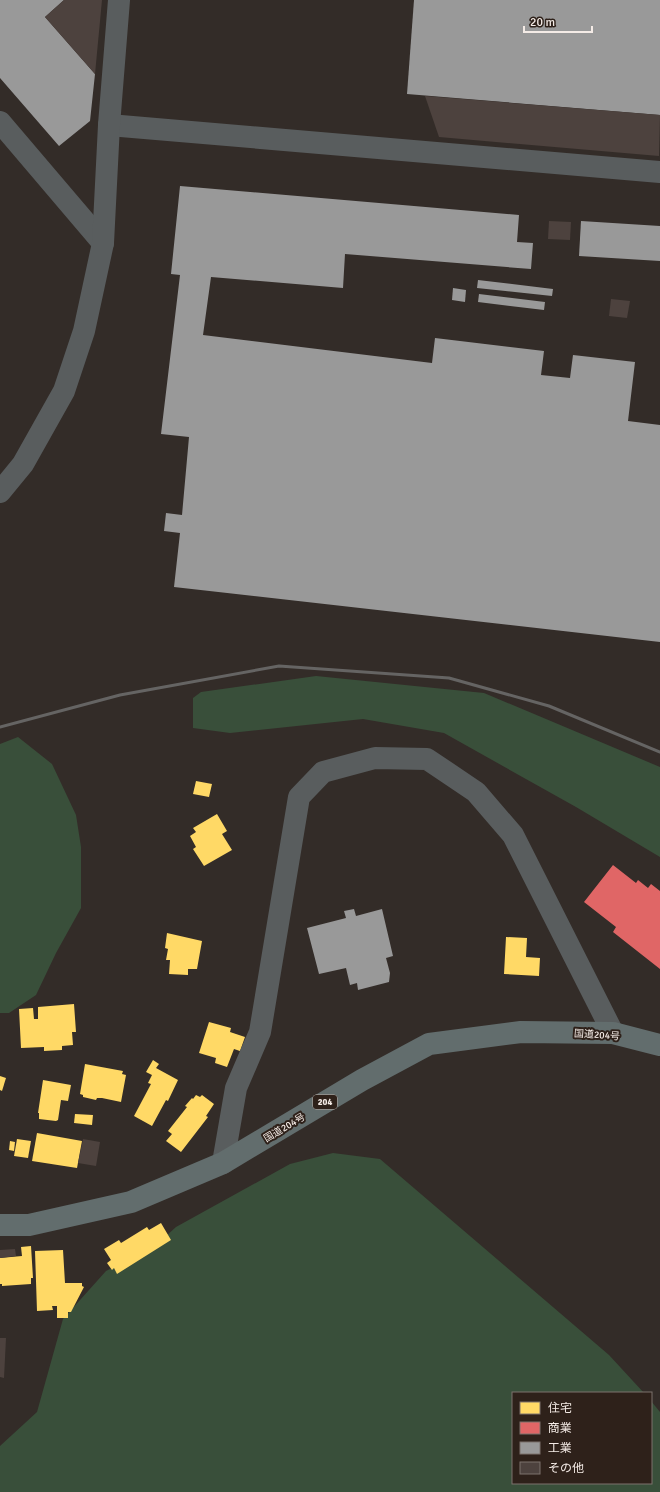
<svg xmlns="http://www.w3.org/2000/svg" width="660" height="1492" font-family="Signika,'Noto Sans JP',sans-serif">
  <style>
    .green { fill: #394f3a }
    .homes { fill: #ffd966 }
    .shops { fill: #e06666 }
    .industry { fill: #999 }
    .building { fill: #4d423e }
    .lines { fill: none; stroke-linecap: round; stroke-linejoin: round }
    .minor { stroke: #595d5e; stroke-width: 22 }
    .highway { stroke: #626d6d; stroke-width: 22 }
    .rail { stroke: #656463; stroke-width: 3 }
    .labels { text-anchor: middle; stroke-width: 4; stroke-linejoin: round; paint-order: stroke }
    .shield { fill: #2e211a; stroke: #b9aea9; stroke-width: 1 }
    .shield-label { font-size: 9px; font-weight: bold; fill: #f4ebe6 }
    .street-label { font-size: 10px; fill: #f4ebe6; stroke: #2e211a }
  </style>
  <rect width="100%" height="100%" fill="#332c28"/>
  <g class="green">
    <polygon points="316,676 484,693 660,767 660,857 576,807 444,733 363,719 230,733 193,728 193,698 201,692"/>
    <polygon points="18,737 52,764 76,815 81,847 81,908 56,953 36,995 9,1013 0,1013 0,744"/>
    <polygon points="333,1153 380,1159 609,1355 644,1393 513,1393 513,1483 651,1483 651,1401 660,1412 660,1492 0,1492 0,1446 37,1412 63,1319 106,1271 154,1247 176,1227 290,1164"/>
  </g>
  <g class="homes">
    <polygon points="196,781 212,784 209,797 193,794"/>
    <polygon points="217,814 227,831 222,834 232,850 204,866 193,849 196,847 190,836 196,832 193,828"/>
    <polygon points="167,933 202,941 197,969 188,969 188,975 169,974 170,960 166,960 168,949 165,948"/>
    <polygon points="506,937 527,938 526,957 540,958 539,976 504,974"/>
    <polygon points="74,1004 76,1032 72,1032 73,1045 62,1046 62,1050 44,1051 44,1047 21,1048 19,1009 33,1008 34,1019 38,1019 38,1007"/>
    <polygon points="209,1022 231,1028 230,1032 245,1037 240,1051 234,1049 227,1067 215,1063 216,1058 199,1053"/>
    <polygon points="153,1060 159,1064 156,1068 178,1080 168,1101 166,1100 152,1126 134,1116 151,1084 148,1083 152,1075 146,1072"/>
    <polygon points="85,1064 123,1071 122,1074 126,1075 121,1102 102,1098 97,1098 96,1100 83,1097 83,1095 80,1094"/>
    <polygon points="0,1076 6,1078 2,1091 0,1090"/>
    <polygon points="43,1080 71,1085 68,1101 61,1100 58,1120 56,1121 39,1119 39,1113 38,1113"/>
    <polygon points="196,1095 200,1097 202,1095 214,1104 206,1116 208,1117 181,1152 166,1141 172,1134 168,1131 187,1107 185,1106 192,1098 193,1099"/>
    <polygon points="75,1114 93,1115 92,1125 74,1123"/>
    <polygon points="37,1133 82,1141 77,1168 32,1161"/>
    <polygon points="17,1139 31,1141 28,1158 14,1156"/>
    <polygon points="10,1141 15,1142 14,1151 9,1150"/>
    <polygon points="161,1223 171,1240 117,1274 114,1268 112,1270 107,1263 111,1260 104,1249 119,1240 121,1243 147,1227 149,1230"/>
    <polygon points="31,1246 33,1278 31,1278 31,1284 2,1286 2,1284 0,1284 0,1258 22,1256 21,1247"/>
    <polygon points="63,1250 65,1283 82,1283 82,1286 84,1287 71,1312 68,1312 68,1318 57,1318 57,1306 52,1306 53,1310 37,1311 35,1251"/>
  </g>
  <polygon class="shops" points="613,865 636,883 638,880 648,888 651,884 660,891 660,969 613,932 616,927 584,902"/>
  <g class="industry">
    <polygon points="0,0 64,0 45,17 95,74 90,121 59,146 0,78"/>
    <polygon points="414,0 660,0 660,115 407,94"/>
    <polygon points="180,186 519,215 517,242 533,243 531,269 345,254 343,288 211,277 203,335 432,363 435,338 544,351 541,375 570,378 573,355 635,362 628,421 660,425 660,642 174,587 180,533 164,531 166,513 182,515 189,437 161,434 180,275 171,274"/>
    <polygon points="581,221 660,226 660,261 579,256"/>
    <polygon points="478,280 553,289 552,296 477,288"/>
    <polygon points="453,288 466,290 465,302 452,300"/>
    <polygon points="479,294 545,302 544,310 478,302"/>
    <polygon points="354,909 356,916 382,909 393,956 386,958 390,973 389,982 358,990 357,983 350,985 346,968 319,974 307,928 346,918 344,911"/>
  </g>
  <g class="building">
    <polygon points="64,0 102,0 95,74 45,17"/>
    <polygon points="425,96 660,115 659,156 439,137"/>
    <polygon points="549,221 571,222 570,240 548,239"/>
    <polygon points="611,299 630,301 627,318 609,316"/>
    <polygon points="83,1139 100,1142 96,1166 78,1163"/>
    <polygon points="15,1249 16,1256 0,1258 0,1250"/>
    <polygon points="0,1338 6,1338 4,1378 0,1377"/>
  </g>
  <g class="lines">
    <g class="minor">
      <polyline points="0,122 103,243"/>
      <polyline points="109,125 660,172"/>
      <polyline points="0,492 23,464 64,391 84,331 103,243 109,125 119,0"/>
      <polyline points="223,1163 236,1088 260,1032 299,797 323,772 375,758 427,759 476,792 513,835 613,1033"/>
    </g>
    <polyline class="highway" points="0,1225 29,1225 131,1202 223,1163 362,1080 429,1044 521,1032 613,1033 660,1045"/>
    <polyline class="rail" points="0,727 120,695 279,666 449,678 549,706 660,752"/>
  </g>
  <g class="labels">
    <rect class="shield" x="313" y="1095" width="24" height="14" rx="3"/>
    <g class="shield-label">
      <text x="325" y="1105">204</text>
    </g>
    <g class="street-label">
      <text transform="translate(597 1034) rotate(4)" y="4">国道204号</text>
      <text transform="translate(284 1127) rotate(-31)" y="4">国道204号</text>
    </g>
  </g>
  <rect x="512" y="1392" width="140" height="92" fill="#2e211a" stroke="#7d726c"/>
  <rect x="520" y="1402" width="20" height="12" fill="#ffd966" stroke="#7d726c"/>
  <text x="548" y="1412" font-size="12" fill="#f4ebe6">住宅</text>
  <rect x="520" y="1422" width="20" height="12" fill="#e06666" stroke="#7d726c"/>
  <text x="548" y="1432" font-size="12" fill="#f4ebe6">商業</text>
  <rect x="520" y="1442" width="20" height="12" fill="#999999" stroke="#7d726c"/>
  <text x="548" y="1452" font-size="12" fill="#f4ebe6">工業</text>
  <rect x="520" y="1462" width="20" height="12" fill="#4d423e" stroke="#7d726c"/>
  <text x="548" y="1472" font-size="12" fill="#f4ebe6">その他</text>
  <path d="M524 26v6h68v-6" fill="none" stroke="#f4ebe6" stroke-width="2"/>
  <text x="530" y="26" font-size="12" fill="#f4ebe6" stroke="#2e211a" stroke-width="3" paint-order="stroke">20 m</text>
</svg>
